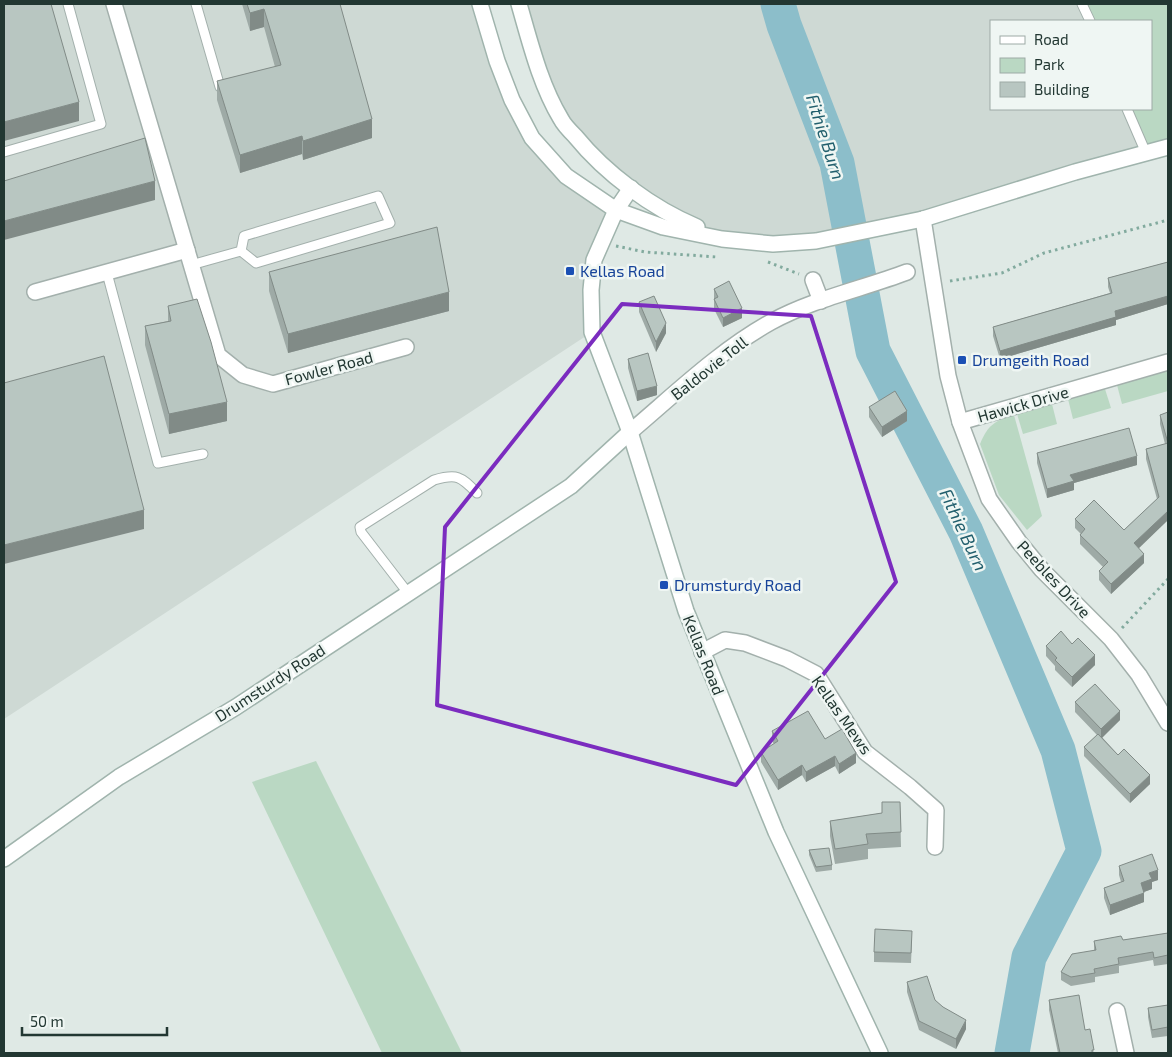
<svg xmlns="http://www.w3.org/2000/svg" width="1172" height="1057" font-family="'Exo 2',sans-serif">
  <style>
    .built { fill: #ced9d4; fill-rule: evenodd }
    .green { fill: #bad8c3 }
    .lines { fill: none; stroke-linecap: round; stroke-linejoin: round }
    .river { stroke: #8cbeca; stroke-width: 35 }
    .service-casing { stroke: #a3b0ac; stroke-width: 11 }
    .minor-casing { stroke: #a3b0ac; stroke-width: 18 }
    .secondary-casing { stroke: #a0b4ad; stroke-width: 18 }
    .path { stroke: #82aa9e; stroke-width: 3; stroke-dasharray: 2.5 4; stroke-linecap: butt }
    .service { stroke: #fff; stroke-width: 9 }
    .minor { stroke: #fff; stroke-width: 15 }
    .secondary { stroke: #fff; stroke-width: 15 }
    .wall { fill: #9eaaa6 }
    .shaded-wall { fill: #818b87 }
    .building { fill: #b8c6c1; stroke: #818b87 }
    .marked { fill: none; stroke: #7b2cbf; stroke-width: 4; stroke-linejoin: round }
    .transit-dot { fill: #1a4fb4; stroke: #eff6f3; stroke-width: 2 }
    .labels { text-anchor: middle; stroke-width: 5; stroke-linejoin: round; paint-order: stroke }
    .transit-label { font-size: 16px; fill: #164399; stroke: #eff6f3; text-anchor: start }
    .street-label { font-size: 16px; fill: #223732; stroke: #eff6f3 }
    .water-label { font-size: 18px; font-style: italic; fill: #225f6d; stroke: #eff6f3 }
  </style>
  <rect width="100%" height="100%" fill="#dfe9e5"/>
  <g class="built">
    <polygon points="4,4 480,4 532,138 616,210 594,260 592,332 4,719"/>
    <path d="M519,4H1168V147L816,241L722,239L656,205L561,119ZM991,21H1151V109H991Z"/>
  </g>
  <g class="green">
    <polygon points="1082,4 1168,4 1168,147 1146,153 1127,109 1151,109 1151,21 1090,21"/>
    <polygon points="1168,370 1168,391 1122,404 1117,385"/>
    <polygon points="1105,389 1111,408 1073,419 1068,399"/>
    <polygon points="1052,404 1057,424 1023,434 1017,414"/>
    <path d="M1014,415L1042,516L1027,530L999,495L980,444C988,425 994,421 1014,415Z"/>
    <polygon points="316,761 462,1053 382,1053 252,782"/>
  </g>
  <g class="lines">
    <polyline class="river" points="778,4 784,25 837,163 873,351 966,532 1058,750 1084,851 1029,957 1012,1053"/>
    <g class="service-casing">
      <g id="service">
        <polyline points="196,4 220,87"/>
        <polyline points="1082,4 1090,21"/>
        <polyline points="1127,109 1146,153"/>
        <polyline points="4,152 101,124 68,4"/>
        <polyline points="191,265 241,251 244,236 378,196 390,223 256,263 241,251"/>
        <polyline points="107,273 158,463 203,454"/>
        <path d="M408,593L361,532L360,527L434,480C458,473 461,477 477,493"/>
      </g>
    </g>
    <g class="minor-casing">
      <g id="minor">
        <polyline points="114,4 218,355 243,375 273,384 406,347"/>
        <polyline points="923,219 948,376 960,422 989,499 1019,542 1042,570 1111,639 1139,675 1168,723"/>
        <polyline points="813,280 821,301"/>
        <polyline points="35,292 187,250"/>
        <polyline points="960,422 1168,362"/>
        <path d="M630,432C675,394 719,351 771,322C813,299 862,289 907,272"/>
        <polyline points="702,652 725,640 745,643 787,659 816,674 865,752 910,787 936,810 935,847"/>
        <polyline points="1117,1011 1126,1053"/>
      </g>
    </g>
    <g class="secondary-casing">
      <g id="secondary">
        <polyline points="480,4 497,61 512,100 532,138 566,176 616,210 663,227 722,239 773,244 816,241 923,219 1075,172 1168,147"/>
        <path d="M519,4C530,42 540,84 561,119C564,125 570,131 575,136C606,174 652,208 697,227"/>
        <polyline points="631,188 616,210 594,260 591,290 592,332 630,432 686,611 776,832 880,1053"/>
        <polyline points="4,859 119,777 236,707 571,486 630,432"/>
      </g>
    </g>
    <g class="path">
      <polyline points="616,246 645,252 717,257"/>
      <polyline points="768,262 799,274"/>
      <polyline points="950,281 1002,273 1044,253 1168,220"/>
      <polyline points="1122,628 1168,579"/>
    </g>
    <use href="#service" class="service"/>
    <use href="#minor" class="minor"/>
    <use href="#secondary" class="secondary"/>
  </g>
  <g class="wall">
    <polygon points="242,4 340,4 372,138 303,160 302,154 240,173 217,100 217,81 275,67 264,27 250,31"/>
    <polygon points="1168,262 1168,304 1116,320 1116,325 1000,359 993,336 993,327 1110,293 1108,287 1108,278"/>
    <polygon points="269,272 449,311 288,353 269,291"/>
    <polygon points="714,289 742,318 723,327 714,309"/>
    <polygon points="639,302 666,333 656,352 639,312"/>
    <polygon points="168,306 227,421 169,434 145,345 145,326 168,321"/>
    <polygon points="628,359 657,395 637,401 628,368"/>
    <polygon points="869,407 907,421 882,437 869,417"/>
    <polygon points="1168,412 1168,520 1138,548 1144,563 1111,594 1099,580 1099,571 1103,567 1080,544 1080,535 1081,534 1075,528 1075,519 1124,530 1157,499 1146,459 1146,449 1165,444 1160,424 1160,415"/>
    <polygon points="1037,453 1137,465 1074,483 1074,490 1047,498 1037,463"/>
    <polygon points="1072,644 1095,665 1072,687 1055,670 1055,666 1046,656 1046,646"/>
    <polygon points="1075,702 1120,720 1102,737 1118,755 1150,784 1130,803 1084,756 1084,747 1097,735 1075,712"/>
    <polygon points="772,731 825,739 856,763 839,774 835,766 806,782 802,775 778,790 761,762 761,752 774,744 772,741"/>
    <polygon points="900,802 901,847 868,849 868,859 835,864 830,836 830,821 882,813"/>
    <polygon points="809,850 832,865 832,870 816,872 809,855"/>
    <polygon points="1119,866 1158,880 1152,882 1152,889 1144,892 1144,902 1110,915 1104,898 1104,888 1121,882 1119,875"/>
    <polygon points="1168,933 1168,964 1154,966 1153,960 1119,966 1119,973 1095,977 1095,982 1071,986 1061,980 1061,972 1094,950 1094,941 1123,940"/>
    <polygon points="912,940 911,963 874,962 874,952"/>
    <polygon points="907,982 966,1029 956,1049 919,1030 907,992"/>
    <polygon points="1049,1000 1085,1030 1094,1053 1058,1053 1049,1010"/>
    <polygon points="1168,1005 1168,1036 1152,1038 1148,1017 1148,1008"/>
  </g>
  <g class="shaded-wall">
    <polygon points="264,9 264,27 250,31 250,13"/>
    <polygon points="79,102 79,121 4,141 4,122"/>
    <polygon points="372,119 372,138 303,160 303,141"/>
    <polygon points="302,136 302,154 240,173 240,155"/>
    <polygon points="155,181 155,200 4,240 4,221"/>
    <polygon points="449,292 449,311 288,353 288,334"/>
    <polygon points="1168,296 1168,304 1116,320 1116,325 1000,359 1000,351 1115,311"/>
    <polygon points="742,308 742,318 723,327 723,318"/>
    <polygon points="666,323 666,333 656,352 656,342"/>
    <polygon points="657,386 657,395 637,401 637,391"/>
    <polygon points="227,402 227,421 169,434 169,414"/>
    <polygon points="907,411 907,421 882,437 882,427"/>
    <polygon points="1137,456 1137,465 1074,483 1074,490 1047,498 1047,489 1070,475"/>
    <polygon points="144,510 144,529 4,564 4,545"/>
    <polygon points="1168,511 1168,520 1134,553 1134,543"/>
    <polygon points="1144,554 1144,563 1111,594 1111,584"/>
    <polygon points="1095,655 1095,665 1072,687 1072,677"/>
    <polygon points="1120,711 1120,720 1101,739 1101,729"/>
    <polygon points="856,753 856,763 839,774 839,764"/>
    <polygon points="835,756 835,766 806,782 806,772"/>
    <polygon points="802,765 802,775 778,790 778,780"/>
    <polygon points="1150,775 1150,784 1130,803 1130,794"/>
    <polygon points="1158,870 1158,880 1152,882 1152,889 1141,893 1141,883 1149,873"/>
    <polygon points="1144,893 1144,902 1110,915 1110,905"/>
    <polygon points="966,1020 966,1029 956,1049 956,1039"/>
  </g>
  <g class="building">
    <polygon points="4,4 51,4 79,102 4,122"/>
    <polygon points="247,4 340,4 372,119 303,141 302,136 240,155 217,81 281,65 264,9 250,13"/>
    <polygon points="145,138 155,181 4,221 4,181"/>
    <polygon points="437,227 449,292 288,334 269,272"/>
    <polygon points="1168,262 1168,296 1115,311 1116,317 1000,351 993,327 1112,293 1108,278"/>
    <polygon points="729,281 742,308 723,318 714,299 718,297 714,289"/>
    <polygon points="654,296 666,323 656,342 639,302"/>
    <polygon points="197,299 211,342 227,402 169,414 145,326 171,321 168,306"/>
    <polygon points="648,353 657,386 637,391 628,359"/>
    <polygon points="104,356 144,510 4,545 4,383"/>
    <polygon points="895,391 907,411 882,427 869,407"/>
    <polygon points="1168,412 1168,511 1134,543 1144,554 1111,584 1099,571 1108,562 1080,535 1085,529 1075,519 1094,500 1124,530 1159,497 1146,449 1168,443 1160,415"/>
    <polygon points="1129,428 1137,456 1070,475 1074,481 1047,489 1037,453"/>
    <polygon points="1061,631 1072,644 1078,638 1095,655 1072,677 1055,660 1057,658 1046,646"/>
    <polygon points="1095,684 1120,711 1101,729 1075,702"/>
    <polygon points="808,711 825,739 842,729 856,753 839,764 835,756 806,772 802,765 778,780 761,752 778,741 772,731"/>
    <polygon points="1098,734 1118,755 1124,749 1150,775 1130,794 1084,747"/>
    <polygon points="882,802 900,802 901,832 866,834 868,844 835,849 830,821 882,813"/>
    <polygon points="829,848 832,865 816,867 809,850"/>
    <polygon points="1152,854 1158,870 1149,873 1152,879 1141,883 1144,893 1110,905 1104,888 1124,881 1119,866"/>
    <polygon points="875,929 912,931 911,953 874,952"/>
    <polygon points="1168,933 1168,955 1154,958 1153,952 1118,958 1119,964 1094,969 1095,973 1071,977 1061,972 1072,954 1096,950 1094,941 1121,936 1123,940"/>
    <polygon points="927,976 935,1000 943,1007 966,1020 956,1039 919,1021 907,982"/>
    <polygon points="1079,995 1085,1030 1090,1029 1094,1050 1092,1050 1092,1053 1060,1053 1049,1000"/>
    <polygon points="1168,1005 1168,1027 1152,1030 1148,1008"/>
  </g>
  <path class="marked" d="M622,304L811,316L896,582L736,785L437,705L445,527Z"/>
  <g class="transit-dot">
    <rect x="565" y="266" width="10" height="10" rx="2.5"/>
    <rect x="957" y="355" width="10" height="10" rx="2.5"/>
    <rect x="659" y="580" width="10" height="10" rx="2.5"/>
  </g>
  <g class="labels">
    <g class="transit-label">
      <text x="580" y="277">Kellas Road</text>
      <text x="972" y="366">Drumgeith Road</text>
      <text x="674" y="591">Drumsturdy Road</text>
    </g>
    <g class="street-label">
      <text transform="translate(329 368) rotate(-15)" y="6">Fowler Road</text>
      <text transform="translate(709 368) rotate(-38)" y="6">Baldovie Toll</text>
      <text transform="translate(1023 404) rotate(-16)" y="6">Hawick Drive</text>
      <text transform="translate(1054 579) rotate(47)" y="6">Peebles Drive</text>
      <text transform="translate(704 655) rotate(68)" y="6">Kellas Road</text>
      <text transform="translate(270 683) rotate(-33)" y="6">Drumsturdy Road</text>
      <text transform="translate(842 715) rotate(55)" y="6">Kellas Mews</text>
    </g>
    <g class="water-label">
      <text transform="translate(825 137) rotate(72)" y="6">Fithie Burn</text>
      <text transform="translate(963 530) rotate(65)" y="6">Fithie Burn</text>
    </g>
  </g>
  <rect width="1172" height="1057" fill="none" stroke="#223732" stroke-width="10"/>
  <rect x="990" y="20" width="162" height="90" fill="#eff6f3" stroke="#9daaa6"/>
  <rect x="1000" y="36" width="25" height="8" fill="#ffffff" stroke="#9daaa6"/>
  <text x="1034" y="45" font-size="15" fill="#223732">Road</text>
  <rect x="1000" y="58" width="25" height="15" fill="#bad8c3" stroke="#9daaa6"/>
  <text x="1034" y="70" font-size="15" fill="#223732">Park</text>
  <rect x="1000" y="82" width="25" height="15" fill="#b8c6c1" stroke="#9daaa6"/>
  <text x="1034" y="95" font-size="15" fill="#223732">Building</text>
  <path d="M22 1027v8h145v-8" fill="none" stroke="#223732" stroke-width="2.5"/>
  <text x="30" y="1027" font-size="15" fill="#223732" stroke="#eff6f3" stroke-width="4" paint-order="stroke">50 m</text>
</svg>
